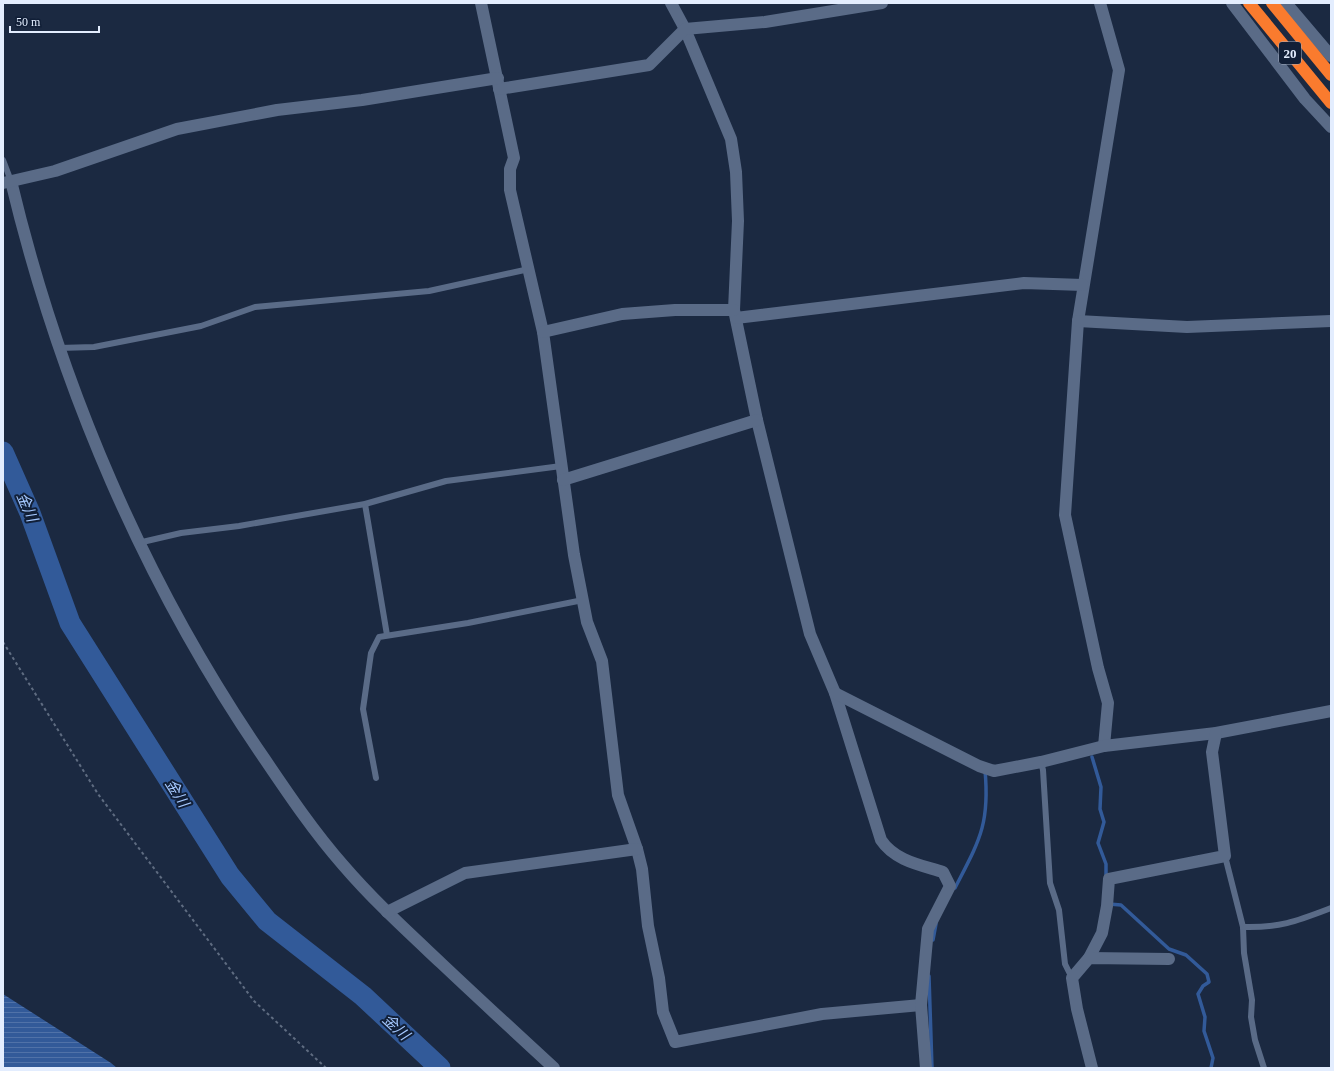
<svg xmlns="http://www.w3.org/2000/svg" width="1334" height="1071" font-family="'Times New Roman','Noto Sans JP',serif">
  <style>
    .water { fill: url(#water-rules) }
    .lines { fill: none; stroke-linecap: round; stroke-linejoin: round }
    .stream { stroke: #325a99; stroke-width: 3.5 }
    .river { stroke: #325a99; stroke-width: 21 }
    .path { stroke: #5f6c81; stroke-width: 2; stroke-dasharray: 3 3; stroke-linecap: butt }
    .lane { stroke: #5a6b87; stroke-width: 6 }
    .street { stroke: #5a6b87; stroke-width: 12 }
    .highway { stroke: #fa7b2e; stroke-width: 12 }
    .labels { text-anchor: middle; stroke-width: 4; stroke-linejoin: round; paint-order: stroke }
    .shield { fill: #111f37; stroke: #a4afc2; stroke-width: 1 }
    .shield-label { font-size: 13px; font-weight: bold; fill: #e3edfe }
    .water-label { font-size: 15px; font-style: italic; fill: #a5c8fe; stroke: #111f37 }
  </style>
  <defs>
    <pattern id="water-rules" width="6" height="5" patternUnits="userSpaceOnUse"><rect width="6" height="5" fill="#325a99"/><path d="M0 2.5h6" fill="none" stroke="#5072a8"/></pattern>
  </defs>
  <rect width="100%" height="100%" fill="#1b2941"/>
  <polygon class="water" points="3,994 111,1063 117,1068 3,1068"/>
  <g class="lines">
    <g class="stream">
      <polyline points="1092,757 1101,787 1100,809 1104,822 1098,843 1106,864 1106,879"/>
      <path d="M955,888C979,841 990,825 985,770"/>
      <polyline points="1109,904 1121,905 1169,949 1186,955 1207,974 1209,982 1203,986 1198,994 1205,1017 1204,1031 1213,1058 1211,1068"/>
      <polyline points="933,940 936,924"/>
      <polyline points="929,976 932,1068"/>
    </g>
    <polyline class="river" points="3,452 30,513 70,623 230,876 267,921 363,996 440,1068"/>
    <polyline class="path" points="3,642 98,794 254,1001 326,1068"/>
    <g class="lane">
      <polyline points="3,160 11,181"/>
      <polyline points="59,348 94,347 201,326 255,307 429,291 529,269"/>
      <polyline points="365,504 387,635"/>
      <polyline points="138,543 181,533 239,526 365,504 446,481 561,466"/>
      <polyline points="1041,762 1043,770 1050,883 1059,910 1065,964 1072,978"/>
      <polyline points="376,778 363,709 371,653 379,637 468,623 583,600"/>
      <polyline points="1225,856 1243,927 1244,953 1252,1000 1251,1017 1255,1040 1264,1068"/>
      <path d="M1243,927C1280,928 1297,921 1331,908"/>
    </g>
    <g class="street">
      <polyline points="481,3 514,158 510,169 510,190 543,332 574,555 587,622 602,661 618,795 637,849 642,869 648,926 659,978 663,1012 675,1042 822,1014 921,1005"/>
      <path d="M671,3L685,29L731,139L736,172L738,221L734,310L757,420L810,634L835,693L881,840C895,861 921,865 943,872L950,886L928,929L921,1005L926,1068"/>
      <polyline points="1100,3 1119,70 1078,321 1065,515 1098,668 1108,703 1104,746"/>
      <polyline points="1232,3 1305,99 1331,127"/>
      <polyline points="1286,3 1331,56"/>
      <polyline points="499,89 649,65 685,29 765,22 882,3"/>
      <path d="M11,181C60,386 145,585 264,758C289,795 314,832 343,865C373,900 407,931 441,963C478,998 516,1033 554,1068"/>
      <polyline points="3,183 55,171 177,129 277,110 362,100 498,78"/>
      <polyline points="736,318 1024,283 1083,285"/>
      <polyline points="1078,321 1187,327 1331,321"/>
      <polyline points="543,332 622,314 675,310 734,310"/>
      <polyline points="563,480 757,420"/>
      <polyline points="835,693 979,766 994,771 1041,762 1104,746 1216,733 1331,711"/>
      <polyline points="387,912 465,873 637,849"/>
      <polyline points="1089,958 1102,933 1107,906 1109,879 1225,856 1212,752 1216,733"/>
      <polyline points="1092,1068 1077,1009 1072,978 1089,958 1169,959"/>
    </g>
    <g class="highway">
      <polyline points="1249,3 1331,103"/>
      <polyline points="1272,3 1331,75"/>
    </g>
  </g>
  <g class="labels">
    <rect class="shield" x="1279" y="42" width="22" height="22" rx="3"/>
    <g class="shield-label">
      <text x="1290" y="58">20</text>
    </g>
    <g class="water-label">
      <text transform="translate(27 507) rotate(67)" y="5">金川</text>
      <text transform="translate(177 793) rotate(58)" y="5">金川</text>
      <text transform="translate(396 1027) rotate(43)" y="5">金川</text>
    </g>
  </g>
  <rect width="1334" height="1071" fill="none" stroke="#e3edfe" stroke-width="8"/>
  <path d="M10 26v6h89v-6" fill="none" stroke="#e3edfe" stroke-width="2"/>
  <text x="16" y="26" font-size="12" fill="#e3edfe" stroke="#111f37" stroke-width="3" paint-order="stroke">50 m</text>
</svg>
